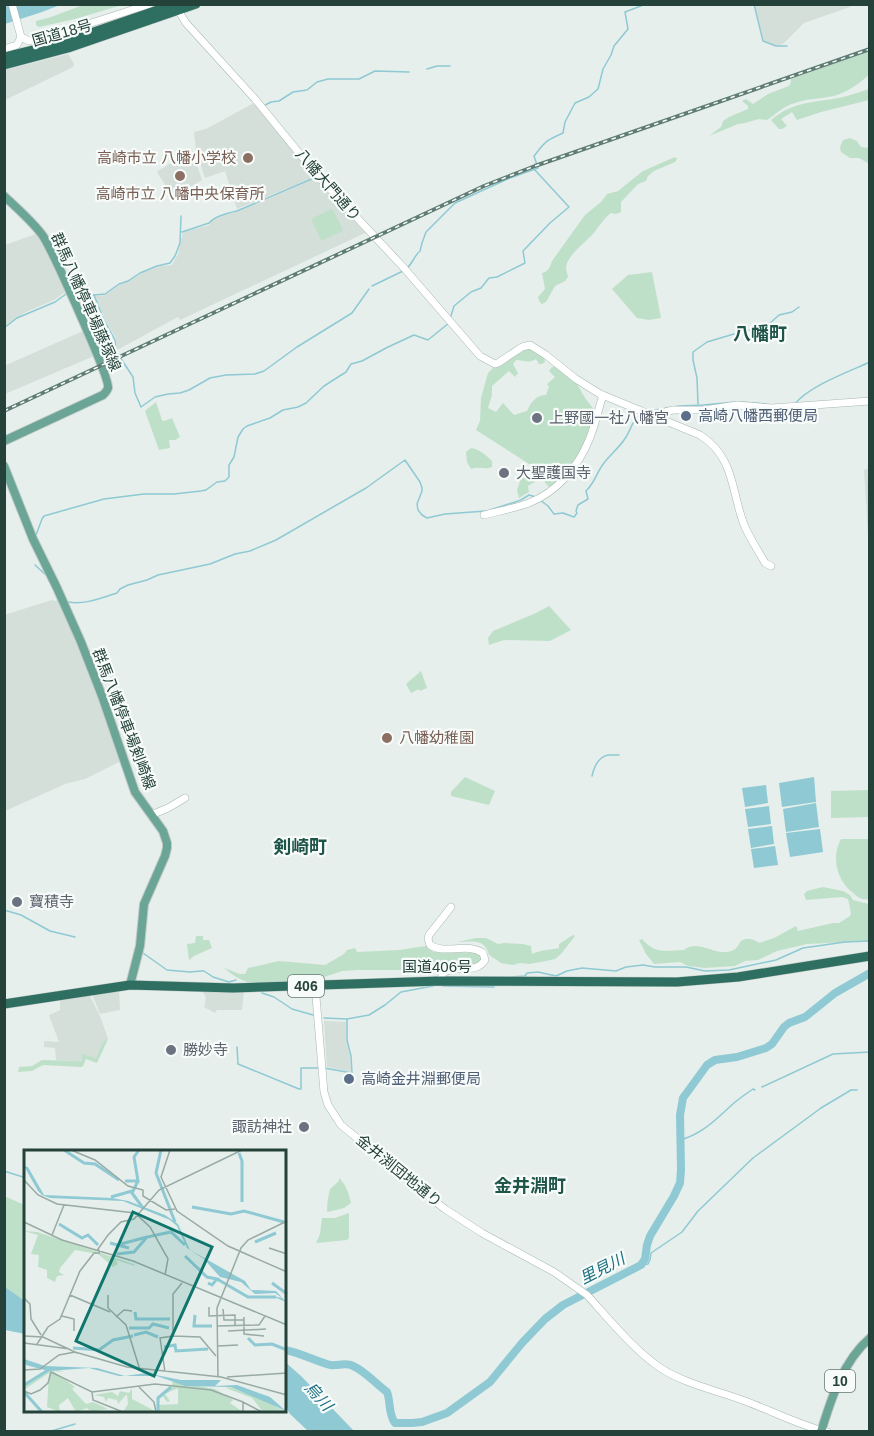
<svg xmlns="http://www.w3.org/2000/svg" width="874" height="1436" font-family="Arial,'Noto Sans JP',sans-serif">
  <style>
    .built { fill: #d4dfda }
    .green { fill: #bfe0c8 }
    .water { fill: #8ec9d4 }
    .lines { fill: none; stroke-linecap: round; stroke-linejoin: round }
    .stream { stroke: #8ec9d4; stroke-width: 1.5 }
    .river { stroke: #8ec9d4; stroke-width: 8 }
    .minor-casing { stroke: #a8b8b2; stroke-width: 8 }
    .major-casing { stroke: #c2cac8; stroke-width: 10 }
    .highway-casing { stroke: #c2cac8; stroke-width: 10 }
    .minor { stroke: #fff; stroke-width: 7 }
    .major { stroke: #6aa596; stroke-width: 8 }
    .highway { stroke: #2f6f62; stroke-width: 9 }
    .rail-casing { stroke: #5f7d75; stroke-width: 4 }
    .rail { stroke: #f7fbf9; stroke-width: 1.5; stroke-dasharray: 4.5; stroke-linecap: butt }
    .education-dot { fill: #8d6e63; stroke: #f7fbf9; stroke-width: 2 }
    .service-dot { fill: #5c6f8a; stroke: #f7fbf9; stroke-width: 2 }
    .worship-dot { fill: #6b7280; stroke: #f7fbf9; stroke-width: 2 }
    .labels { text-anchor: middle; stroke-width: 4.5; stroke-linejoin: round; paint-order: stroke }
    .shield { fill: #f7fbf9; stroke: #637a73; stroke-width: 1.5 }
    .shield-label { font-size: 14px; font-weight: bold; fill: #24423a }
    .street-label { font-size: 15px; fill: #24423a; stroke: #f7fbf9 }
    .education-label { font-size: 15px; fill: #785e54; stroke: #f7fbf9; text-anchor: end }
    .service-label { font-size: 15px; fill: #4e5e75; stroke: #f7fbf9; text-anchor: start }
    .worship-label { font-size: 15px; fill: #5b616d; stroke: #f7fbf9; text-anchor: start }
    .water-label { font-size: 16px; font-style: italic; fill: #1c6f80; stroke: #f7fbf9 }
    .quarter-label { font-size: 18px; font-weight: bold; fill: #1f5548; stroke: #f7fbf9 }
    .inset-river { fill: none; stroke: #8ec9d4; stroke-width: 3 }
    .inset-road { fill: none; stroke: #98aaa4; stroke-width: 1.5 }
    .view { fill: #0f766e; fill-opacity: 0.15; stroke: #0f766e; stroke-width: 3 }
    .inset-edge { fill: none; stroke: #24423a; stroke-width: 3 }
  </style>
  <rect width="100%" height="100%" fill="#e6efeb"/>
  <g class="built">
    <polygon points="755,5 851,4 851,5 850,7 804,23 783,44 776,46 764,41"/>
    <polygon points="68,54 74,64 73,67 5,100 5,70"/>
    <polygon points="252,104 255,105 315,177 237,209 225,171 205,178 196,150 194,132 206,129"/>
    <polygon points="192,150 202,180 173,197 157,172 158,171"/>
    <polygon points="316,178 365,233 180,320 178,317 117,350 116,339 105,319 95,296 105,295 116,287 144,272 161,266 172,265 178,254 183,232 209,225 211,221 225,214 237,212"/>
    <polygon points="36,234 41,239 65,292 54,300 26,312 5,326 5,245"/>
    <polygon points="83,331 94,356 5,394 4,366"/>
    <polygon points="869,468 870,551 869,551 864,470"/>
    <polygon points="57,599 76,639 121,761 85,779 65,784 5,811 4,615 52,600 56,601"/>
    <polygon points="119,990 120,1010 100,1014 92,994"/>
    <polygon points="202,990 244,991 242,1010 217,1010 215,1013 204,1007 206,998"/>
    <polygon points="89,994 100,1016 108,1039 103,1042 96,1058 82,1055 82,1061 56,1060 55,1048 44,1047 44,1041 59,1042 49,1015 60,1010 60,1001 61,999"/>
    <polygon points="324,1021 347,1022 346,1040 350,1056 351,1072 327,1067"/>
  </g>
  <g class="green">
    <polygon points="83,5 122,5 75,19 39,27 36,25 36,21 51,17"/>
    <path d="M869,51V75C857,85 844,95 828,97C817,99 806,99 795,103C784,106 776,114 767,120L759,119L745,123L738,124L709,136L721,127L723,121L729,117L748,109V106L742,101L746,99L753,104L768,94L789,86L791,82V79Z"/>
    <path d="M869,89V100L821,112L797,120L792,112L781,119L787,126L782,129H779L771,120C792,103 806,103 833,99C845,97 857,93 869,89Z"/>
    <polygon points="850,138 857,141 861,147 869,148 869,158 868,163 859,158 850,158 841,152 840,147 843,140"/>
    <path d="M675,157L677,159L675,162L654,171L648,176L646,181L638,184L621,202V212L616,214L611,213C603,219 599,227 593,234C584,243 572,252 567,263C565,268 567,272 568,277L565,281L555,286L546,302L542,304L539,301L538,297L545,289L542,273C548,272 550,267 552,261L585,215L601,202L607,194L618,191L643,171Z"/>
    <polygon points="331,209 333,210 343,230 342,231 323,240 321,240 311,219"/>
    <polygon points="652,272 661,318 649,320 637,318 612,289 628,275"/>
    <path d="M530,348L544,356L545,362L542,364H539L536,359C528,364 524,360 516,360L513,364L518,373L515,377L509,371L492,386V395L488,408L496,412L503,403L514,415L527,411C531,402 536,395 546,395L549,387L547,384L555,377L549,371L552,367L557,366L577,384L585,398L596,412L584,447L565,475L550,488L541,478L528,486L529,492L519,498L517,490L521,478L527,476L532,477L537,469L476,430L480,421L481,398L488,373L495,366L503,364L524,350Z"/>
    <polygon points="156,402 162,420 164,421 172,418 180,437 175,440 169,440 170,448 159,450 145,411"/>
    <path d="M471,448C479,449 486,455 492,461V467C485,470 478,466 471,469L467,462L466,452Z"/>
    <polygon points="549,606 571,630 550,641 504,640 489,645 488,638 493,631 536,613"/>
    <polygon points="421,671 427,688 420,691 419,689 411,693 406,684"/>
    <polygon points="465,777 495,791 489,805 451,796 451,792"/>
    <polygon points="869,790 869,817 831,818 831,791"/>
    <path d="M841,839H869V899C866,899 863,900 860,898C857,897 855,894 852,892C837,880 831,857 841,839Z"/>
    <path d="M823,887L843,891L850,895L853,900L869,904V941L807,944L777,951L758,960L745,961L735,966L705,968L688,966L680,962L654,964L646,954L639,940L642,939C655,954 665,951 684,950C698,937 719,960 735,949C738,947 739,943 741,941C747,937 754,939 759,943L774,938L796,926L798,931L833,923H839L850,916L851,913L848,899L842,897L806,900L804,894L807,891Z"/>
    <path d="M573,935L575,936L561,954L555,959L541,962L529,964L520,963L513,965L501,963L489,955C485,938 472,942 457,942L476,938H486L498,944L504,943L523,944L531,946L532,954C540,950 550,950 559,948V944Z"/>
    <polygon points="196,936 203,936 203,940 209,940 212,948 194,956 189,960 187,944 195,943"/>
    <path d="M426,946L429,949L434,952L479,953L481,958V962L477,964L457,967L424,966L404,970H358L342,971L316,980L256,983C243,983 234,976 224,968L240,974H245L248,968L279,961L325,965L344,954L347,950L355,948L357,952L399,950Z"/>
    <polygon points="108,1039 97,1063 86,1059 83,1066 81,1067 43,1065 32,1071 18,1072 19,1067 32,1066 42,1060 82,1061 82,1054 96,1058 103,1042"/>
    <path d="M339,1178C346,1184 349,1194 351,1203L344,1208L328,1212L327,1211C327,1203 328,1197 330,1189L339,1181Z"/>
    <polygon points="4,1196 25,1205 25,1301 5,1287"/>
    <polygon points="349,1213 349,1238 347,1240 316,1243 320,1234 322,1218 335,1218"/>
  </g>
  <g class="water">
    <polygon points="5,5 60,5 42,12 5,24"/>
    <polygon points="814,777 816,802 782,807 779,783"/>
    <polygon points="766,785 768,803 745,807 742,788"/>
    <polygon points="816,803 819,827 786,832 783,809"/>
    <polygon points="769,806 771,824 748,827 745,809"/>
    <polygon points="772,826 774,844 751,848 748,829"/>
    <polygon points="820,829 823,852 790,857 786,833"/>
    <polygon points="775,846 778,865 754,868 751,849"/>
    <polygon points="5,1287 25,1301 25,1334 5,1330"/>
    <polygon points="285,1362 301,1376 354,1431 308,1431 289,1413 285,1403"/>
  </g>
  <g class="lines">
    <g class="stream">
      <polyline points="754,4 763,41 776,46 787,46"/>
      <polyline points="427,69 437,66 450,66"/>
      <polyline points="265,105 271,102 279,101 293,92 307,90 317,82 328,79 359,79 375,71 409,72"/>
      <path d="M182,232L209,223C215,216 227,213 237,211L314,178"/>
      <path d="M407,268C413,263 414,256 420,251L422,243L426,232L455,203L510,178L538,168L534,156C546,141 545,141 563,133L565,122L575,103L589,97L598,89L603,69L611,55L614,46L628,29L625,12L646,4"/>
      <polyline points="372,286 403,271"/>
      <polyline points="74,289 94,295 105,294 119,284 128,281 140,273 157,266 170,263 175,256 180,243 181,216"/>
      <polyline points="94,295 104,320 115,340 116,351 133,377 135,393 141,407 155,397 168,394 180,393 189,390 210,378 226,375 255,374 264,371 297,347 352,313 369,289"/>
      <polyline points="451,316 454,306 471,292 481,288 489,278 497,277 525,263 523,251 550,223 569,207 534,169"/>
      <polyline points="4,328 17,318 55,302 66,294"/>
      <polyline points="741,402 766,404"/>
      <polyline points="698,404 697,378 693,360 693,352 707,342 744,331 761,328 769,324 779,315 792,312 799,307"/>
      <path d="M795,404C809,386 848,372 870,362"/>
      <polyline points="649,411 679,406 703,405 736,402"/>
      <path d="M540,500L548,506L554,514L563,513L574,517L577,513L576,511L578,505L588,499L586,491C596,481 596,473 604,463C611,454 620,447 626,437C632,428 631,421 642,414"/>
      <polyline points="490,510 521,500 529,495 536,497"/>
      <polyline points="36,535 42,519 44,516 104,499 144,494 174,494 201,491 206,490 217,482 225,481 229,477 229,465 234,457 238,437 243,429 247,426 270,418 283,410 298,407 306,403 324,386 346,372 351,364 362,361 388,347 414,335 428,340 449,323"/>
      <polyline points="35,565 47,576"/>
      <path d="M68,602C85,605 101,598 117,593L120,589L128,585L147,580L158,575L210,564L235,554L250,551L276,540L366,488L405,460L420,482L422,488V491L417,504L418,510L422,515L427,518L445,514L486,511"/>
      <path d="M592,776C594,767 598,757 608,755C611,755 615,755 619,755"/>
      <polyline points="4,910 21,915 50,931 75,937"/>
      <polyline points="143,953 167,970 190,972 201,971 204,971 213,977 229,982 236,980"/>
      <polyline points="511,977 525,976 527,973 538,972 556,976 567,971 582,968 616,971 626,967 643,965 655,967 686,967 705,971 729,970 776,960 803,948 845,942 870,941"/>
      <polyline points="443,986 494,987"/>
      <polyline points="262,993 274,997 292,1009 313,1015"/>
      <polyline points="324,1018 347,1019 369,1015 385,1005 401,992 433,986"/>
      <polyline points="237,1047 238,1064 299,1089 301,1089 301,1068 319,1068"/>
      <polyline points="324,1068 352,1073 351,1056 347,1040 347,1019"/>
      <polyline points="762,1087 833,1054 870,1052"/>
      <path d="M680,1140C703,1134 717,1118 734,1103C740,1098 747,1093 753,1089L755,1090"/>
      <polyline points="4,1171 26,1178"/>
      <polyline points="641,1265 648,1264 650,1260 651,1253 682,1232 698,1211 753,1158 821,1108 851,1090 857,1090"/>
      <polyline points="48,1432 75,1424"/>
    </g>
    <path class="river" d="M285,1350C301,1353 315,1361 330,1365C338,1366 346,1362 353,1366C365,1371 376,1384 387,1392C391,1402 388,1414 395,1423H412L422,1422L447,1413L490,1382L522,1343L545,1319L563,1305L641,1265L645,1259L647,1245L650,1236L674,1196L680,1183L681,1170L680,1115L683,1098L707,1065L715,1060L737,1057L766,1048L772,1044L784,1027L789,1023L805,1017L835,993L870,973"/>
    <g class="minor-casing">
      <g id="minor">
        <path d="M176,7L186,23L255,99L317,175L404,268L480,356L495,364L498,363L522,347L530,345L546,355L576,379L600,394L700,435C734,457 731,488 743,522C748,536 758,550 765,563L771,566"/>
        <polyline points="21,37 29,41 36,41 150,4"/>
        <polyline points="4,49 17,45 21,37 12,4"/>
        <polyline points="653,415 673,410 704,410 737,405 772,408 870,401"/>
        <path d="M484,515C499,511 515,508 529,503C557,492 578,467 589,440C595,426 598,410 603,395"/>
        <polyline points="151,815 168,808 185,798"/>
        <path d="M440,981L443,973C456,964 476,975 485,960L483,953C467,942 445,955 430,945L428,939L429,935L451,907"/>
        <path d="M315,985L324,1092L328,1105L341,1125L424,1193L445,1209L482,1233L554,1272L587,1295C607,1317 634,1350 659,1367C684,1384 716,1390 745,1401C772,1411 799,1425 827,1432"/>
      </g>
    </g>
    <g class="major-casing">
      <g id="major">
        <path d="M4,196C16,207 34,223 43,236C52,250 110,377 108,388C107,391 105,393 103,395L4,441"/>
        <polyline points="4,466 33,539 57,588 81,642 102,696 135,792 163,831 167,843 167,848 165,856 144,904 140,946 130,985"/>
        <path d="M821,1432C831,1399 843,1361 870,1338"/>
      </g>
    </g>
    <g class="highway-casing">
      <g id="highway">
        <polyline points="4,57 65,42 175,4"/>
        <polyline points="4,65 68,48 196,4"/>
        <polyline points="4,1004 130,985 233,988 440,981 677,982 738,977 870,956"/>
      </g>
    </g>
    <use href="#minor" class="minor"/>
    <use href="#major" class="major"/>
    <use href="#highway" class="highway"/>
    <g class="rail-casing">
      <polyline id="rail" points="4,411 484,186 535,166 870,49"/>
    </g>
    <use href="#rail" class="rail"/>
  </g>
  <g class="education-dot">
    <circle cx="248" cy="158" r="6"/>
    <circle cx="180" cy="176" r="6"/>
    <circle cx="387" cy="738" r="6"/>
  </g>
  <g class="service-dot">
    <circle cx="686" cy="416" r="6"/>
    <circle cx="349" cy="1079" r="6"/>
  </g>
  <g class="worship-dot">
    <circle cx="537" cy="418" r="6"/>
    <circle cx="504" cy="473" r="6"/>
    <circle cx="17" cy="902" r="6"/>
    <circle cx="171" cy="1050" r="6"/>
    <circle cx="304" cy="1127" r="6"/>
  </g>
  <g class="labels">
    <g class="shield">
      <rect x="288" y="975" width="36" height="22" rx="4.5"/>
      <rect x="825" y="1370" width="30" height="22" rx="4.5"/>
    </g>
    <g class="shield-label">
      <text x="306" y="991">406</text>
      <text x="840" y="1386">10</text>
    </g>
    <g class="street-label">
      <text transform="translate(62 33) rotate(-16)" y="5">国道18号</text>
      <text transform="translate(328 185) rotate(49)" y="5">八幡大門通り</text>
      <text transform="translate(86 302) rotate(66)" y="5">群馬八幡停車場藤塚線</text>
      <text transform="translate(124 719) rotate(69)" y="5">群馬八幡停車場剣崎線</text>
      <text x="437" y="972">国道406号</text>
      <text transform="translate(399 1171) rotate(39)" y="5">金井渕団地通り</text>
    </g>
    <g class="education-label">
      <text x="236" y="163">高崎市立 八幡小学校</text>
      <text x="180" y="199" text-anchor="middle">高崎市立 八幡中央保育所</text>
      <text x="399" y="743" text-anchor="start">八幡幼稚園</text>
    </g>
    <g class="service-label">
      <text x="698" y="421">高崎八幡西郵便局</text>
      <text x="361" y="1084">高崎金井淵郵便局</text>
    </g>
    <g class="worship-label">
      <text x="549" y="423">上野國一社八幡宮</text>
      <text x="516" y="478">大聖護国寺</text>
      <text x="29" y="907">寶積寺</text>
      <text x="183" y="1055">勝妙寺</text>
      <text x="292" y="1132" text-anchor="end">諏訪神社</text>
    </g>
    <g class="water-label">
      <text transform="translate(602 1268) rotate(-27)" y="6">里見川</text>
      <text transform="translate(319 1396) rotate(48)" y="6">烏川</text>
    </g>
    <g class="quarter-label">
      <text x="760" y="340">八幡町</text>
      <text x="300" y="853">剣崎町</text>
      <text x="530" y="1192">金井淵町</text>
    </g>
  </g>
  <g transform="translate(24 1150)">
    <rect width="262" height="262" fill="#e6efeb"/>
    <path d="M0,81L13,82L110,114L111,116L92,110L94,114L89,117L74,104L51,100L36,118L35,122L40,125L33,126L31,132L23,128V120L14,117L15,105L7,104L14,85ZM25,220H35L40,222L29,221L51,237L48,239L62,254L69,252L84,259L67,262L63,258L52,262L44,248L35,255L36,262L23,257L25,223L1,239L0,235ZM149,231L191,239L209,250L206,253L219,262H134L133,255L154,254V238L141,244L146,251L143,252L138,245L147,239ZM206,237L237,249L262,262H239L228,248L202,238ZM108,238V249L133,262H99L104,254L103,244L94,254L93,250L84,248L82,252L80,247L70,245L88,242L94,246L96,241L105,243Z" fill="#bfe0c8"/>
    <path d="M0,16L4,17L20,45L88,48L104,51L141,65L154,74L166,100L221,131L227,140L252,141L262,152L248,146L258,148L251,143L231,144L217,132L196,127L180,109L163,98L153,76L146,70L99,51L26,48L18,45L14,41ZM0,209L21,216L73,218L101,226L122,223L157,230H197L191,236L213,235L246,247L262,261L207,237L161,236L133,226H95L65,218L24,221L2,215Z" fill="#8ec9d4"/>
    <path class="inset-river" d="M40,0L60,13L71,14L95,30M137,0L132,23L151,72M215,3L218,11V52M101,31H114L110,7L115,0M114,31L108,43L119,58M87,47L108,41M168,57L207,64L220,61L260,72M35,74L58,88L64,85L74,95M231,92L252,83M86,93L105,98M97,94L123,87M93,104L110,102L123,87L147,82L161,95M161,106L183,127L193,129L188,135L184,133M193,129L224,147H252M248,133L263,144M111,162L112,169H146M171,165L170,176H188M105,178H125L129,174L145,178M110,185L122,182L134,187M224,188L231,195L248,194L263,200M140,197L151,195L152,201L184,199M49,198L75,200L89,190L109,186M0,235L26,219M0,242L18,262M134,262V248L147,237"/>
    <path class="inset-road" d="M47,0L71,10L104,36L119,40V46L142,60L151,59M146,0L137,27L153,61L204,96L263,122M0,30L14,45L33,54L111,63L126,77L144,109L141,125M0,72L38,90L109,111L263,175M28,85L40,55M245,98L263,104M76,102L74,99L84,85L97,72L110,69L135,40L218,0M46,145L86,162M84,145V158L102,175L116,220M0,148L6,154L7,169L17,185M185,157V166L211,165V175M199,159L200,170H220M38,166L50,169V181M92,167L100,160L108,161M220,167V184L240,186M193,176L235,175L241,166M204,181L242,179M0,186L19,187L53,203M149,186L176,187L192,206M0,193L46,199M13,194L24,177L36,169L56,121L70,103H76M194,196L214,195M0,220L16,219L35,205L51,202L103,217L197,227L263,245M141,222L136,188L149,186V144L158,133M194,227L193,158L217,98L224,90L263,71M203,227L263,223M115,237L130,252L132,262M0,241L7,244L16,240L24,233L27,222L68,242L131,234L187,240L219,252M68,242L69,250L99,262M219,262V252L238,262"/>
    <path class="view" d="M109,62L188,97L130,226L52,191Z"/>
    <rect width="262" height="262" class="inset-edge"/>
  </g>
  <rect width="874" height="1436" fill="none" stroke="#24423a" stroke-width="12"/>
</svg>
